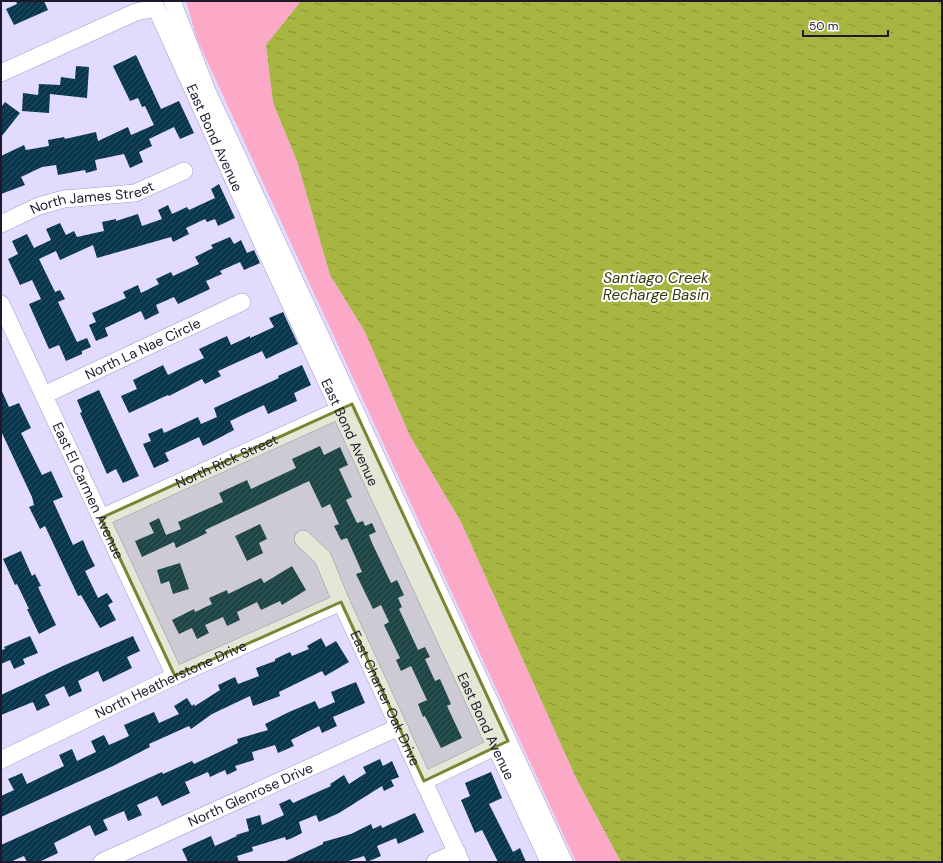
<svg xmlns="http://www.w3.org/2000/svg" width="943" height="863" font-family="'DM Sans',sans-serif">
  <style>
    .green { fill: #fca8c7 }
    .water { fill: url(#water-ripples) }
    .building { fill: url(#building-hatch) }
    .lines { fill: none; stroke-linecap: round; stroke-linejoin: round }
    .minor-casing { stroke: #a597cc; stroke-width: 18 }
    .minor { stroke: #fff; stroke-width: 17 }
    .marked { fill: #798532; fill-opacity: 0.2; stroke: #798532; stroke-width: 3; stroke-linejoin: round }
    .labels { text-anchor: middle; stroke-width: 4; stroke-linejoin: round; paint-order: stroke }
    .street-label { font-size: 14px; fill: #1e182c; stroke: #fff }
    .water-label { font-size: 15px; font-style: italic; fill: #333907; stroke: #fff }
  </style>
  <defs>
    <pattern id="water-ripples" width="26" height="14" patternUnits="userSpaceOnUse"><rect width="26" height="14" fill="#a6b640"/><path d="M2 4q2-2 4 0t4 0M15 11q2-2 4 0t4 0" fill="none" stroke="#879336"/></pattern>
    <pattern id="building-hatch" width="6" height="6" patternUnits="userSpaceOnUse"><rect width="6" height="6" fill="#08364d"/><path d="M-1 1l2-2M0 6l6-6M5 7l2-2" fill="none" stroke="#2c5064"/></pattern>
  </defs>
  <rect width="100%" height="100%" fill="#e3dbfd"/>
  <polygon class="green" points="186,1 301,1 266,45 273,103 297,161 330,275 364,330 410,436 461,522 577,780 621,862 576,862 197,39"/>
  <polygon class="water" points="301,1 942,1 942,862 621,862 577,780 461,522 410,436 364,330 330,275 297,161 273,103 266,45"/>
  <g class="building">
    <polygon points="16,1 44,1 48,10 14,25 6,9 17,4"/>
    <polygon points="136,55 161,109 179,101 194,133 180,139 174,127 149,139 152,146 139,152 143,162 130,168 124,154 95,160 97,170 86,173 85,170 58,175 56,165 42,167 21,177 25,185 1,194 1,156 24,145 26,150 49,146 48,140 64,137 65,139 96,132 98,141 128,127 131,135 154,125 145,106 142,107 138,98 130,101 113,66"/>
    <polygon points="76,66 89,67 87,98 50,94 49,113 22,111 23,93 38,95 39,84 60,85 61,77 75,79"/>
    <polygon points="5,102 20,113 1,137 1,107"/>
    <polygon points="219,184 235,218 218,226 215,219 207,222 205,219 186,228 189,234 173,242 171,237 97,258 93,245 60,260 56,251 39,259 55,292 60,290 65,299 58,302 77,342 87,338 91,347 82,351 82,354 66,361 59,345 49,349 29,304 41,299 32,280 20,285 8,259 18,254 12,241 27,234 34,248 51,240 46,229 60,223 66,235 74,231 77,237 104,231 102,222 116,219 116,221 138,214 142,226 162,219 158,210 168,205 172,214 187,207 189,210 215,198 211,189"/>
    <polygon points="230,237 234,244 241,240 247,253 254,250 260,263 244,270 240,262 220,271 222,274 206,281 210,289 178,304 174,297 156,305 159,313 145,320 141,311 105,328 108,336 96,341 89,325 96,322 92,313 126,298 123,292 138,285 141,293 159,284 156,279 171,272 173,276 199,264 195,257 213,248 211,245"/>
    <polygon points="283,312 298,344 266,359 262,351 218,371 221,376 205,384 202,379 169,396 168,395 129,413 121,396 137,389 133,380 163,365 168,375 184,367 204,358 199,349 227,336 231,345 250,336 250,338 274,327 269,318"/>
    <polygon points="302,365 311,385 294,393 297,401 268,414 264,405 230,421 234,430 217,439 203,446 199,437 165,453 169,461 154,468 143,444 151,441 148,434 162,428 164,433 198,417 201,424 217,417 214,408 279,378 278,376"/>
    <polygon points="1,389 9,407 19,403 31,428 21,433 42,475 51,471 63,497 53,501 73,545 83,540 88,552 95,566 85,571 98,598 107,593 113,602 108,605 116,620 100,628 81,595 78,596 45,526 40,529 29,507 34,505 32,497 1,431"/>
    <polygon points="99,390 139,476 123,483 116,469 107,474 80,413 82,412 77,400"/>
    <polygon points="320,446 324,455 340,447 348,465 339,469 352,497 346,500 357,523 363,521 365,526 372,523 376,532 369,535 372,543 391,583 397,580 404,595 398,598 402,607 399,609 418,650 425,647 430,657 425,659 435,681 440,679 451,704 447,706 462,738 441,748 425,716 423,717 418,704 427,700 411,666 401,671 396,660 400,658 384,625 389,622 381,605 373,609 356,574 362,572 347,538 341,540 334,526 339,524 330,504 322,508 309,481 205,530 207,533 176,548 174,542 142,557 135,541 154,533 149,523 159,518 166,535 181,529 178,522 223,502 219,493 247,480 251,489 296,468 292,459"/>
    <polygon points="260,524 267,539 259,543 263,553 247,561 235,536"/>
    <polygon points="21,551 32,576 35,574 41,586 38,587 56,625 39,634 27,609 29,609 17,584 15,585 3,559"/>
    <polygon points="180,563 189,589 173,594 169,581 161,584 157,570"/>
    <polygon points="292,566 306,590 282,605 280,601 261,610 257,602 237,612 240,620 227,626 223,617 205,625 209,633 197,639 192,628 179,634 172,620 194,609 195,612 212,604 209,598 227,590 228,594 261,578 264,583"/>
    <polygon points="30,636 38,653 23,659 25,664 14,669 10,660 1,664 1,650 5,649 4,647"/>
    <polygon points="133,636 140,651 127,657 132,668 103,682 98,671 78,681 82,691 69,697 64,686 45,695 50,705 37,711 33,702 1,715 1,695 65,665"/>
    <polygon points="321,638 326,647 336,641 349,662 325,676 322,671 279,692 280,696 253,706 250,696 212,714 191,729 189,726 149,744 150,747 113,766 1,817 1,796 14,790 8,779 22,773 27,784 64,766 59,755 72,749 77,761 96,752 91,741 104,735 109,745 129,736 124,725 154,712 159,723 179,714 174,706 187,698 192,706 194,704 195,706 220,690 218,685 235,677 238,684 259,676 256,668 275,661 275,659 290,652 292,656 309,649 307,646"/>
    <polygon points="356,682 365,703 333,717 337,726 322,733 319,726 291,740 294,746 278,753 275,745 252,752 254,760 235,766 237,770 227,775 225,770 210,777 208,772 185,782 190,793 162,806 157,796 137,805 142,815 128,821 124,811 103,820 108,830 95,836 90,825 54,843 58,853 39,862 27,862 24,856 10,862 1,862 1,845 162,772 163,774 192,761 194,764 238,743 237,739 268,730 265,724 289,712 315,701 319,709 335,702 331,692"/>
    <polygon points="380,759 383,766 392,761 399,777 391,780 394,786 384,791 382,786 339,813 319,822 316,815 299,822 302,833 290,839 286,840 285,837 252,847 253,851 237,856 239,862 188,862 182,849 211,836 215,846 237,836 236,835 249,831 246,819 260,815 262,825 284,815 279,804 290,799 293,803 331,786 330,784 344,775 349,784 366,773 363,767"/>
    <polygon points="491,772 502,798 489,804 513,852 520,848 526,862 498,862 482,830 475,833 461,800 470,796 465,783"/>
    <polygon points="415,813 424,832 398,844 396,838 377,846 381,856 367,862 364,856 345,862 284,862 323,844 323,842 351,834 371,824 373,829 381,825 382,828"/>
  </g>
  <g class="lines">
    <g class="minor-casing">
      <g id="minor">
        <path id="s1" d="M153,1L259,236L549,862"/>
        <polyline points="172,1 207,91 564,862"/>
        <polyline points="1,73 136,12 155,8"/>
        <path id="s2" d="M1,224L39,206L64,199L135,193L184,171"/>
        <path id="s3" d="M1,304L175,676"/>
        <path id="s4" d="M44,395L242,302"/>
        <path id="s5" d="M101,518L350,405"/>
        <path id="s6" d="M303,539L323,558L341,602L461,862"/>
        <path id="s7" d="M1,760L175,676L341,602"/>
        <polyline points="424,781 505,742"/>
        <path id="s8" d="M102,862L399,727"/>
        <polyline points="435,862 457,852"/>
      </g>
    </g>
    <use href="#minor" class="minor"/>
  </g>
  <path class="marked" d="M352,404L508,741L424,781L341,602L175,676L101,518Z"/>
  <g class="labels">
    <g class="street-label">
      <text dy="5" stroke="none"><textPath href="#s1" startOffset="150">East Bond Avenue</textPath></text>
      <text dy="5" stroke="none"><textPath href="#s2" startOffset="96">North James Street</textPath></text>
      <text dy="5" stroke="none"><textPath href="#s4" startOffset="109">North La Nae Circle</textPath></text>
      <text dy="5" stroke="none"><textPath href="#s1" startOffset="474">East Bond Avenue</textPath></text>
      <text dy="5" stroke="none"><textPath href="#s5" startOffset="138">North Rick Street</textPath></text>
      <text dy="5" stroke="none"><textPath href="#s3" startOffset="206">East El Carmen Avenue</textPath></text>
      <text dy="5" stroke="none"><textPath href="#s7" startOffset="188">North Heatherstone Drive</textPath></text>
      <text dy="5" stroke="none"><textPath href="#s6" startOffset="181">East Charter Oak Drive</textPath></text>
      <text dy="5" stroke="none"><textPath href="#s1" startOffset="798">East Bond Avenue</textPath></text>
      <text dy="5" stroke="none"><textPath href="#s8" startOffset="163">North Glenrose Drive</textPath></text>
    </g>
    <g class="water-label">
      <text x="656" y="283">Santiago Creek<tspan x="656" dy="17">Recharge Basin</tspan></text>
    </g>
  </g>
  <rect width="943" height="863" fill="none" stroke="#1e182c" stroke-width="4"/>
  <path d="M803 30v6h85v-6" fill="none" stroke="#1e182c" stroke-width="2"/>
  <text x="809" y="30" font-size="12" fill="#1e182c" stroke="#ffffff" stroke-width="3" paint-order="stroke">50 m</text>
</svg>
